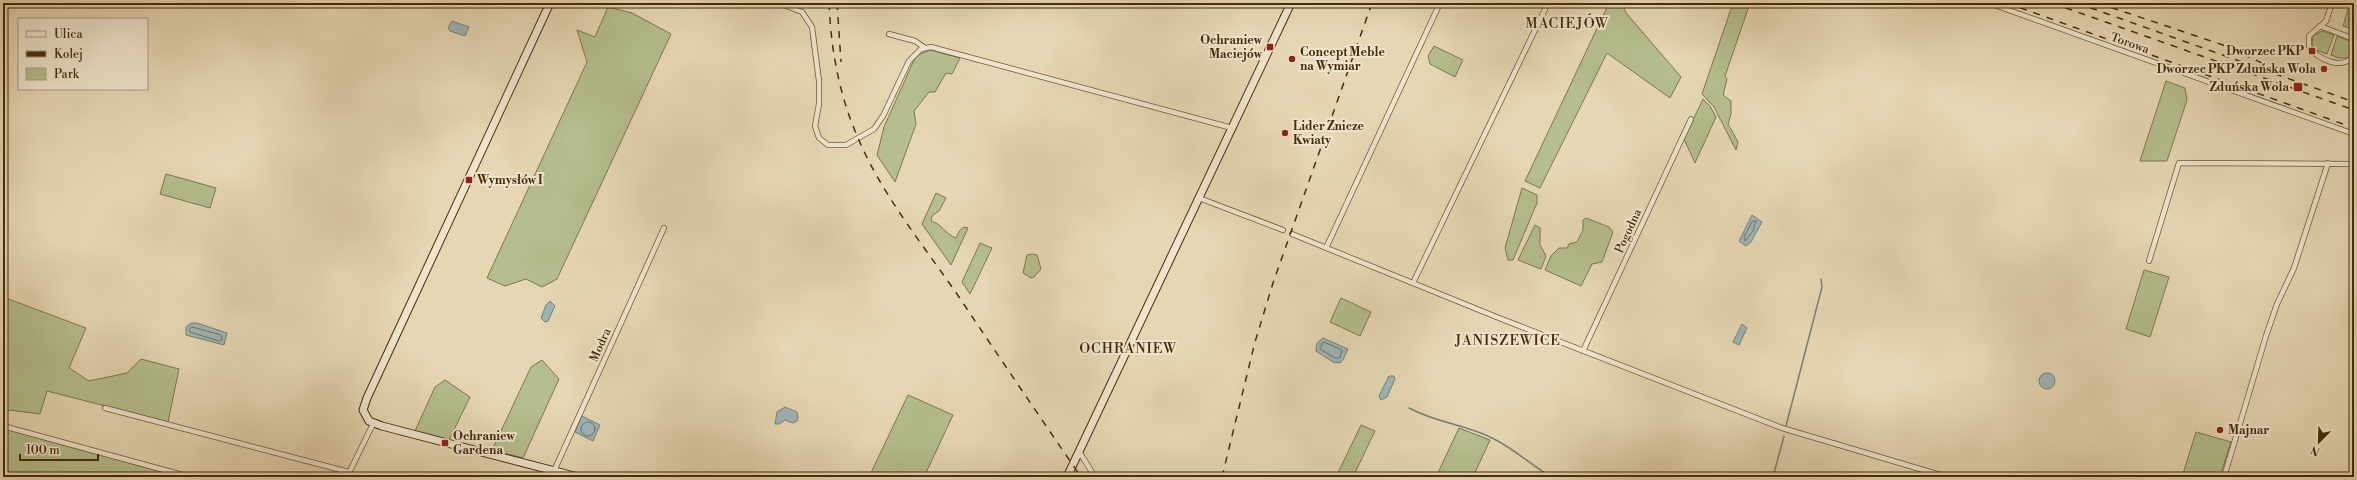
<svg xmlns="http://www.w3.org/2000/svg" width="2357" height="480" font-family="'Libre Bodoni',serif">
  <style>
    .green { fill: #b4be8e; stroke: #7c754c }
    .water { fill: #9cb6b9; stroke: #797f73 }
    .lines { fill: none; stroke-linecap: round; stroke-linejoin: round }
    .shore { stroke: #707162; stroke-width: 1 }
    .stream { stroke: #797f73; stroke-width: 1.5 }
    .street-casing { stroke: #6c5734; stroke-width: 6 }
    .secondary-casing { stroke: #442c0a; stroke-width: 9 }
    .street { stroke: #efe5ce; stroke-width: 4.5 }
    .secondary { stroke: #efe5ce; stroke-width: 7 }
    .rail { stroke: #442c0a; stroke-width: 1.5; stroke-dasharray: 7 7; stroke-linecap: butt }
    .poi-dot { fill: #8f2418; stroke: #efe5ce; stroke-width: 1.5 }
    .labels { text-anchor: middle; stroke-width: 4; stroke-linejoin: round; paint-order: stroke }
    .poi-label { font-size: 12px; font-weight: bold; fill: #442c0a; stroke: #efe5ce; text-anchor: start }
    .street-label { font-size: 12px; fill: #442c0a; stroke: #efe5ce }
    .quarter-label { font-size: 14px; letter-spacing: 1px; fill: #442c0a; stroke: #efe5ce }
  </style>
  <rect width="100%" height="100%" fill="#e6d7b4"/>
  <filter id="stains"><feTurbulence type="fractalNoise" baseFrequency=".005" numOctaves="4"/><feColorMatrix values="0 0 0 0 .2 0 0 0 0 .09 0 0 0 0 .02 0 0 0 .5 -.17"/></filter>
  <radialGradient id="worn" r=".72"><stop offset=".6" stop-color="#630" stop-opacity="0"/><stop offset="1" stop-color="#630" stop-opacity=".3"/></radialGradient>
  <g class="green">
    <polygon points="1609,3 1621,3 1627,14 1681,77 1670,98 1607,53 1540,188 1525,181"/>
    <polygon points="1733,3 1750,3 1725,76 1727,79 1723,95 1731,101 1731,114 1728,124 1738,142 1736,150 1714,107 1702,94"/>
    <polygon points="2350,3 2354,3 2353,29 2343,26"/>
    <polygon points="608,7 632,13 671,34 557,279 542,287 526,279 505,286 487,278 587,62 577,30 595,37"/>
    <polygon points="2322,31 2334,35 2327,54 2316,50 2312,45 2313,36"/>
    <polygon points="2337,36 2354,43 2352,54 2348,58 2339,58 2331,55"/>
    <polygon points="1434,46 1463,60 1455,77 1430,64 1428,56"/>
    <polygon points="930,50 960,58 952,74 946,73 935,92 929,92 914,111 916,124 895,182 877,155 884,127 914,60 918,55"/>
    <polygon points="2166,81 2185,88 2187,100 2167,161 2140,161"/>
    <polygon points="1703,99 1710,106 1716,117 1695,163 1684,139"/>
    <polygon points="166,174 216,188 210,208 160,194"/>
    <polygon points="1522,188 1537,195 1537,203 1513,260 1508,260 1505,248"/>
    <path d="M936,193L946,198L939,211L932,216L931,221C942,224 945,234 956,238L960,230L964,227L968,228L951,265L922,224Z"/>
    <polygon points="1586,218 1609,227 1613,232 1602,262 1592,264 1581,286 1545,270 1551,256 1559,248 1567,248 1569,244 1577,242 1583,230 1583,220"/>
    <polygon points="1535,225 1540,228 1540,245 1546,256 1541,269 1518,260"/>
    <polygon points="980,243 992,248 970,294 962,282"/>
    <polygon points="1032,254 1037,255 1041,269 1034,277 1031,278 1023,273 1027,255"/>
    <polygon points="2144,270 2169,277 2150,337 2126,329"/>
    <polygon points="3,297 86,328 69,368 89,381 127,373 141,359 179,369 168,422 47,391 40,414 9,410 3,421"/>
    <polygon points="1341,298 1371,312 1360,336 1330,322"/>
    <polygon points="542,360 559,379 523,458 492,450 531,367"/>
    <polygon points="445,380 470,397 449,440 415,431 435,387"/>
    <polygon points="908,395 953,415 924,477 869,477"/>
    <polygon points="1361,425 1375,431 1353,477 1336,477"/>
    <polygon points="3,428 181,477 3,477"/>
    <polygon points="1459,428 1490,440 1473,477 1436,477"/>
    <polygon points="2196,432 2231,442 2220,477 2182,477"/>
  </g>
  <g class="water">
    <polygon points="452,21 469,27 465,36 450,31 448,28"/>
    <polygon points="1752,215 1762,222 1751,242 1746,246 1739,241"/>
    <polygon points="550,301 555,306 548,321 545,322 541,318 546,305"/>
    <polygon points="191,323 197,323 227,333 224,345 186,335 186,327"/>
    <polygon points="1742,324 1747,328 1739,345 1733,342"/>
    <polygon points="1323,338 1348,349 1343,360 1340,363 1333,362 1316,351 1317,343"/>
    <circle cx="2047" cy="381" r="8"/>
    <polygon points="1389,376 1394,376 1395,379 1387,397 1381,400 1379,396"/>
    <polygon points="785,407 797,412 798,418 797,421 793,423 785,420 779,424 775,424 777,412"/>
    <polygon points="582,416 600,425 593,441 575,432"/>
  </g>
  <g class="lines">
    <g class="shore">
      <polygon points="1756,221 1753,231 1745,241 1744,237 1752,222"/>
      <polygon points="192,327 221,335 222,340 219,341 190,332 189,330"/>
      <polygon points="1324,342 1342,350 1340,358 1335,358 1320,349"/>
      <circle cx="588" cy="429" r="7"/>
    </g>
    <g class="stream">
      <path d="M1409,408C1437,423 1463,424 1490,437C1512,447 1530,464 1551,477"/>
      <polyline points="1786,426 1822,287 1821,279"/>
      <polyline points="1773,477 1784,436"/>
    </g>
    <g class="street-casing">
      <g id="street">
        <polyline points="779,3 802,12 812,27 819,81 819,104 815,126 819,138 828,145 846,145 874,129 883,116 909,61 921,49 931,47 1232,128"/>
        <polyline points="1989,3 2354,134"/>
        <path d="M2332,3L2326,21L2309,36V46C2317,60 2344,71 2354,55"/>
        <polyline points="2320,26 2354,39"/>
        <polyline points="889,34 915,41 925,48"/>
        <polyline points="1199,198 1283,230"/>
        <polyline points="1292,234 1499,318 1782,428 1947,477"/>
        <polyline points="1326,248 1440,3"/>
        <polyline points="2149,261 2179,163 2354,164"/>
        <polyline points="1413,283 1548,3"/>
        <polyline points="1583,351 1691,119"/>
        <polyline points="105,408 349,472"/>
        <polyline points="3,426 190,477"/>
        <polyline points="1080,453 1095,477"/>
        <polyline points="554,471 664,228"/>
        <polyline points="347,477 373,424"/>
        <polyline points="2224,477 2266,336 2277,304 2294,268 2328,163"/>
      </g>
    </g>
    <g class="secondary-casing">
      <g id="secondary">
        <polyline points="550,3 367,398 363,410 369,421 382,426 578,477"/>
        <polyline points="1067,477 1291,3"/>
      </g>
    </g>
    <use href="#street" class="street"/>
    <use href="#secondary" class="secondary"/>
    <g class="rail">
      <path d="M829,3C831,50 839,95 858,138C882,195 924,246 959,297C999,357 1040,417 1081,477"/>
      <polyline points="837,3 841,62"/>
      <polyline points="2007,3 2354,128"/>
      <polyline points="2052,3 2354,110"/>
      <polyline points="2077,3 2354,102"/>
      <polyline points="2098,3 2223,45 2275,69"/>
      <polyline points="1222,477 1255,342 1273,283 1372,3"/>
    </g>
  </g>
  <g class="poi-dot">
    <rect x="1266" y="43" width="8" height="8" rx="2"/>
    <rect x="2308" y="47" width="8" height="8" rx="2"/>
    <circle cx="1292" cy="59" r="4"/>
    <circle cx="2324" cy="69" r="4"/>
    <rect x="2293" y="82" width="10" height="10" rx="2"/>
    <circle cx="1285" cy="133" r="4"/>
    <rect x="465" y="176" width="8" height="8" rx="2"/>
    <circle cx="2220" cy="430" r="4"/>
    <rect x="441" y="439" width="8" height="8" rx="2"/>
  </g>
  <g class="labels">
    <g class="poi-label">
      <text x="1262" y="44" text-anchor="end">Ochraniew<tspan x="1262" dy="14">Maciejów</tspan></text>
      <text x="2304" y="55" text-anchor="end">Dworzec PKP</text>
      <text x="1300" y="56">Concept Meble<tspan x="1300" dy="14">na Wymiar</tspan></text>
      <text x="2316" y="73" text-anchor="end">Dworzec PKP Zduńska Wola</text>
      <text x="2289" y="91" text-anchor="end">Zduńska Wola</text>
      <text x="1293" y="130">Lider Znicze<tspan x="1293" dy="14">Kwiaty</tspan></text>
      <text x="477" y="184">Wymysłów I</text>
      <text x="2228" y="434">Majnar</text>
      <text x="453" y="440">Ochraniew<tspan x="453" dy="14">Gardena</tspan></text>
    </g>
    <g class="street-label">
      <text transform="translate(2130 43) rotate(20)" y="4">Torowa</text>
      <text transform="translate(1628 231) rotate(-65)" y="4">Pogodna</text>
      <text transform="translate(600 345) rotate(-66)" y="4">Modra</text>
    </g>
    <g class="quarter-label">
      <text x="1567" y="28">MACIEJÓW</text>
      <text x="1508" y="345">JANISZEWICE</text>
      <text x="1128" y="353">OCHRANIEW</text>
    </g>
  </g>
  <rect width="2357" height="480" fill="none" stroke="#e6d7b4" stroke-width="16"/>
  <rect x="4" y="4" width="2349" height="472" fill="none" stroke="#442c0a" stroke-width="2"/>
  <rect x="8" y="8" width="2341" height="464" fill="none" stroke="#442c0a"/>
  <rect x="18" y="18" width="130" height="72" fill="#efe5ce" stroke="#ab9b80"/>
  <rect x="26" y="31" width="20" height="6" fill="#efe5ce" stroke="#ab9b80"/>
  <text x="54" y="38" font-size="12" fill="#442c0a">Ulica</text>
  <rect x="26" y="51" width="20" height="6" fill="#442c0a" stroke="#ab9b80"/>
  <text x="54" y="58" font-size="12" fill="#442c0a">Kolej</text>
  <rect x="26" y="68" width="20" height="12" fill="#b4be8e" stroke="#ab9b80"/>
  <text x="54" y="78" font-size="12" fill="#442c0a">Park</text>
  <g transform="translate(2319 442) rotate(203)" stroke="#efe5ce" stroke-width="3" paint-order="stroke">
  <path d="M0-3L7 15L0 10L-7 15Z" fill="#442c0a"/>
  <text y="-6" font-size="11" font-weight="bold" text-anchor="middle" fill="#442c0a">N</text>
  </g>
  <path d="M20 454v6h78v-6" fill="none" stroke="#442c0a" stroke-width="2"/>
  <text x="26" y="454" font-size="12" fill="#442c0a" stroke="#efe5ce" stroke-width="3" paint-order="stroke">100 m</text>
  <rect width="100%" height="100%" filter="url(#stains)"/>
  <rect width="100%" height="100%" fill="url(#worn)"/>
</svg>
